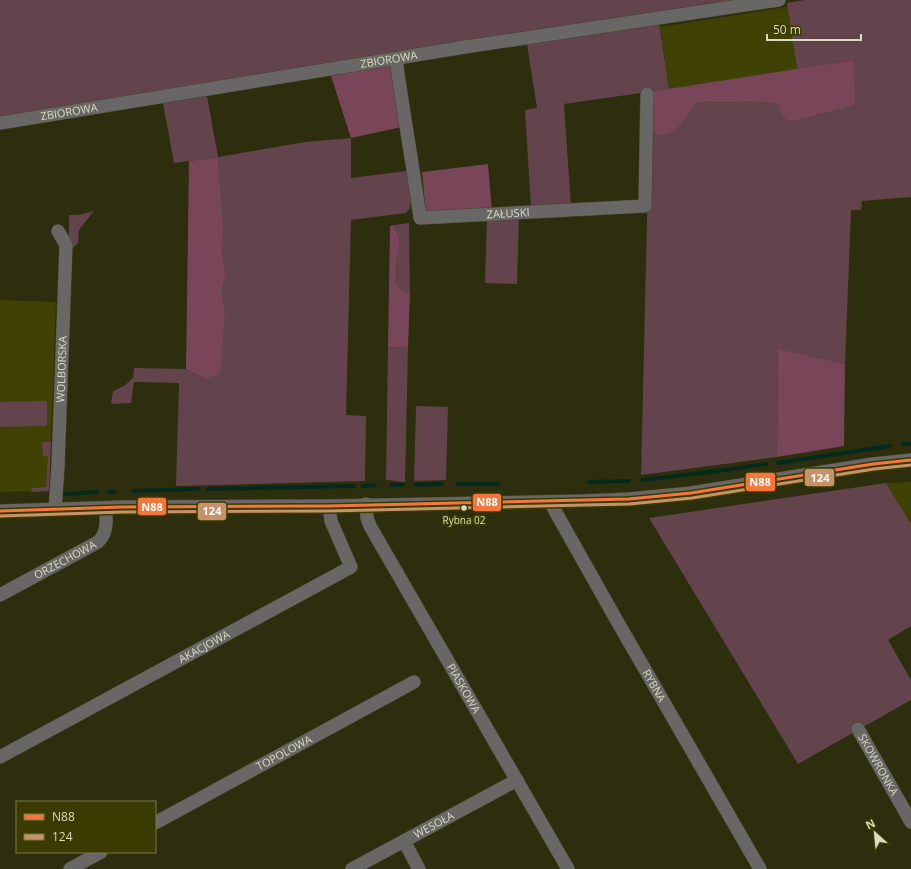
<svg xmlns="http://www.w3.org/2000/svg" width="911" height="869" font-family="'Open Sans',sans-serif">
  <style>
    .built { fill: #3f4202 }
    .green { fill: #63434c }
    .forest { fill: #784658 }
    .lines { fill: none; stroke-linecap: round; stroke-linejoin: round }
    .stream { stroke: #04291d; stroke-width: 4 }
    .street-casing { stroke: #45472c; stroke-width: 14 }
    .street { stroke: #686765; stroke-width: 13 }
    .bus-1-casing { stroke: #393b00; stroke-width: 6 }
    .bus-2-casing { stroke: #393b00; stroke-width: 6 }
    .bus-1 { stroke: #f5763a; stroke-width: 3 }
    .bus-2 { stroke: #c7916a; stroke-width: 3 }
    .bus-dot { fill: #d9dcc0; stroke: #393b00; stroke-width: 1.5 }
    .labels { text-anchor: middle; stroke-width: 4; stroke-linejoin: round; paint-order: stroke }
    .bus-label { font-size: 10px; fill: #d9dcc0; stroke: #393b00 }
    .street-label { font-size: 11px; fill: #d9dcc0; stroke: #393b00 }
    .line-badge { stroke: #393b00; stroke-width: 1.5 }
    .badge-label { font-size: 11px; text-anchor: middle; font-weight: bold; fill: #fff }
  </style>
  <rect width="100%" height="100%" fill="#2c2e0d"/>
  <g class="built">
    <polygon points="788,7 797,69 669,89 660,27"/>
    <polygon points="0,300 56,302 49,491 0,492"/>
    <polygon points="911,482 911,524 886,483"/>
  </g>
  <g class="green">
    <polygon points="0,0 748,0 0,117"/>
    <polygon points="804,0 911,0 911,197 862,201 861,210 851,210 845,364 778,350 777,457 641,475 649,134 689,110 696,102 780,103 783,118 790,122 841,109 854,60 797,69 787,3"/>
    <polygon points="659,23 669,89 564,104 571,206 531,208 525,110 537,108 527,44"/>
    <polygon points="207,96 218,157 305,142 351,138 351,178 407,171 411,202 410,208 406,213 351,220 346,415 366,416 365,481 176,486 179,383 134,382 131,403 111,404 113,391 124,386 133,378 134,368 186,369 205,379 225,314 222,290 226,273 222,251 224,231 218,157 174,163 163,103"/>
    <polygon points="94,211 79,230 78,243 71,250 69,242 69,215 78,215"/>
    <polygon points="519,216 517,284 485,283 487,218"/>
    <polygon points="409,223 410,293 404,291 396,284 397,254 400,243 399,237 394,225"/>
    <polygon points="388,347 408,348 405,482 386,480"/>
    <polygon points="47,401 47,426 0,427 0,402"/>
    <polygon points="416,406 448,407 446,480 414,481"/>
    <polygon points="42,442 51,442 49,491 31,492 32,488 46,487 48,456 43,456"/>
    <polygon points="886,483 911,524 911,626 888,640 911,680 911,700 798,764 649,518"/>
  </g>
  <g class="forest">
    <path d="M854,60L855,104L841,109L790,122L783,118L779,103L696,102C687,114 681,131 665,134C660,135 654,134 649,134V92Z"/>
    <polygon points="390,65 402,127 351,138 331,76"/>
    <polygon points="218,157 224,231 222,251 226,273 222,290 225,314 220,374 205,379 186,369 189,161"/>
    <polygon points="488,164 492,211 426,215 422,172"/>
    <polygon points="394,225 399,237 400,243 397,254 396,284 404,291 410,293 408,348 388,347 390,226"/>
    <polygon points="778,349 845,364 844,446 777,457"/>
  </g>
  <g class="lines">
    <g class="stream">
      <polyline points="903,444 911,444"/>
      <polyline points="778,463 890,446"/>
      <polyline points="642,480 726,470 766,464"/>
      <polyline points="589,482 629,481"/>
      <polyline points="458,484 498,484"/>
      <polyline points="392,485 403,485"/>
      <polyline points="416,485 442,484"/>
      <polyline points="363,486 375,485"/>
      <polyline points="208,489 354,486"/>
      <polyline points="133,491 198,489"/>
      <polyline points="109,492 115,492"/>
      <polyline points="65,494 97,492"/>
    </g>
    <g class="street-casing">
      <g id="street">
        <path id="s1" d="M396,59C403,112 413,165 420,218L645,206L647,94"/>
        <path id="s2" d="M0,123L465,47L779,0"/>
        <path id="s3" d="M550,502L617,621L760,869"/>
        <path id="s4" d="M366,504L367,518L370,526L568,869"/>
        <path id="s5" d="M55,510L58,466L66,245L58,231"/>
        <polyline points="0,511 123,507 329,506 583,501 629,499 691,493 873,464 911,460"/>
        <path id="s6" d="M0,595L98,542C108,532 106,521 106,508"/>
        <path id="s7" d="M858,729L911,822"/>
        <path id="s8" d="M0,757L351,567L331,521L329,506"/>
        <path id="s9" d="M155,823L414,682"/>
        <polyline points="404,841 419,869"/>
        <polyline points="70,869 101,852"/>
        <path id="s10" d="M352,869L517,780"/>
      </g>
    </g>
    <use href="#street" class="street"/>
    <g class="bus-1-casing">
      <polyline id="bus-1" points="0,511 123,507 329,506 629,499 691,493 873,464 911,460"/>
    </g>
    <g class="bus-2-casing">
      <polyline id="bus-2" points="0,516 123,512 329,511 629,504 692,498 874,469 911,465"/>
    </g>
    <use href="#bus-1" class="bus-1"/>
    <use href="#bus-2" class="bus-2"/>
  </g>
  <circle class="bus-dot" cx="464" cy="508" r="3.5"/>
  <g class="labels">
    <g class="bus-label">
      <text x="464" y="524">Rybna 02</text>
    </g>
    <g class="street-label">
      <text dy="4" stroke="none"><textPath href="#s2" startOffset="394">ZBIOROWA</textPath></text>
      <text dy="4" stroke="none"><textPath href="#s2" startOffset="70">ZBIOROWA</textPath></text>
      <text dy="4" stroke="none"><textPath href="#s1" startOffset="249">ZAŁUSKI</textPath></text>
      <text dy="4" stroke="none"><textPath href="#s5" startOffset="141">WOLBORSKA</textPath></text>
      <text dy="4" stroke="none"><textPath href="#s6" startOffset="74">ORZECHOWA</textPath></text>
      <text dy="4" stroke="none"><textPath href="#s8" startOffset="232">AKACJOWA</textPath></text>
      <text dy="4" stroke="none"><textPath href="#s3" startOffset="211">RYBNA</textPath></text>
      <text dy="4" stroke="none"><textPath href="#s4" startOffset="210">PIASKOWA</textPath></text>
      <text dy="4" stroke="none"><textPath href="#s9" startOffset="147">TOPOLOWA</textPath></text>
      <text dy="4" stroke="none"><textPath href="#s7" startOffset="41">SKOWRONKA</textPath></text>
      <text dy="4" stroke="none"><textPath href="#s10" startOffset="93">WESOŁA</textPath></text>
    </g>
  </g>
  <g class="line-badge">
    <rect x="804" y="468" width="31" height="19" rx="4" fill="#c7916a"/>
    <rect x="745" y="472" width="31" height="20" rx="4" fill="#f5763a"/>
    <rect x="472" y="493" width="30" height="19" rx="4" fill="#f5763a"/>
    <rect x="137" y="497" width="30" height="19" rx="4" fill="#f5763a"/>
    <rect x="197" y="502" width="30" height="19" rx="4" fill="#c7916a"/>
  </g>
  <g class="badge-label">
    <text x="820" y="482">124</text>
    <text x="760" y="486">N88</text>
    <text x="487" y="506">N88</text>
    <text x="152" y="511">N88</text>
    <text x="212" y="515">124</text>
  </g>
  <rect x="16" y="801" width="140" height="52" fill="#393b00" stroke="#797b4d"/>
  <rect x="24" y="814" width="20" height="6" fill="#f5763a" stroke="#797b4d"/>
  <text x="52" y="821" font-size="12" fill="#d9dcc0">N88</text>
  <rect x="24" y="834" width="20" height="6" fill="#c7916a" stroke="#797b4d"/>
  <text x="52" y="841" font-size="12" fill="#d9dcc0">124</text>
  <g transform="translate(875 833) rotate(333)" stroke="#393b00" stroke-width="3" paint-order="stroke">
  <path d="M0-3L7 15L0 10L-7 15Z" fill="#d9dcc0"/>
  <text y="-6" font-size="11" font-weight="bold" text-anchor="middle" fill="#d9dcc0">N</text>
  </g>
  <path d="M767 34v6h94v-6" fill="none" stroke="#d9dcc0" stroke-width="2"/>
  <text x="773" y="34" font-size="12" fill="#d9dcc0" stroke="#393b00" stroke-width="3" paint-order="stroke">50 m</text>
</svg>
